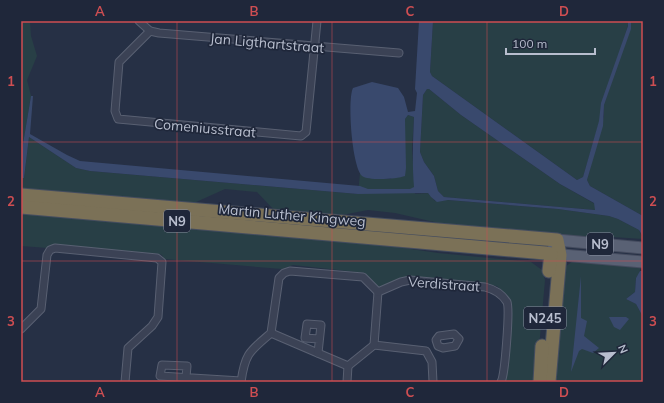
<svg xmlns="http://www.w3.org/2000/svg" width="664" height="403" font-family="Mulish,sans-serif">
  <style>
    .green { fill: #283f46 }
    .water { fill: #39496d; fill-rule: evenodd }
    .lines { fill: none; stroke-linecap: round; stroke-linejoin: round }
    .street-casing { stroke: #596072; stroke-width: 9 }
    .primary-casing { stroke: #444b5e; stroke-width: 13 }
    .highway-casing { stroke: #454d5f; stroke-width: 15 }
    .street { stroke: #3b4255; stroke-width: 7 }
    .primary { stroke: #596174; stroke-width: 11 }
    .highway { stroke: #7b7157; stroke-width: 13 }
    .grid { fill: none; stroke: #ce4e52; stroke-width: 1; stroke-opacity: 0.55 }
    .labels { text-anchor: middle; stroke-width: 3.5; stroke-linejoin: round; paint-order: stroke }
    .shield { fill: #1f273a; stroke: #8a91a2; stroke-width: 1 }
    .shield-label { font-size: 13px; font-weight: bold; fill: #b8bece }
    .street-label { font-size: 14px; fill: #b8bece; stroke: #1f273a }
    .neatline { fill: none; stroke: #ce4e52; stroke-width: 1.5 }
    .grid-label { font-size: 13px; text-anchor: middle; font-weight: bold; fill: #ce4e52 }
  </style>
  <rect width="100%" height="100%" fill="#263045"/>
  <g class="green">
    <path d="M 21,21 L 30,21 L 31,36 L 37,56 L 27,80 L 31,96 L 21,156 Z"/>
    <path d="M 433,21 L 628,21 L 628,25 L 583,177 L 577,180 L 432,76 L 430,72 Z"/>
    <path d="M 631,21 L 643,21 L 643,216 L 590,186 L 587,180 L 604,116 L 604,105 Z"/>
    <path d="M 427,89 L 429,89 L 461,115 L 560,184 L 595,204 L 595,210 L 444,197 L 438,191 L 434,176 L 424,162 L 420,152 L 423,95 Z"/>
    <path d="M 408,115 L 414,117 L 412,149 L 415,194 L 428,193 L 435,201 L 447,200 L 558,209 L 609,216 L 618,219 L 639,230 L 643,239 L 612,237 L 612,241 L 456,227 L 395,213 L 368,210 L 337,216 L 274,210 L 257,192 L 225,189 L 194,203 L 21,190 L 21,178 L 24,178 L 29,137 L 76,168 L 90,171 L 358,194 L 360,173 L 362,175 L 380,179 L 391,179 L 404,136 L 405,119 Z"/>
    <path d="M 21,211 L 370,243 L 438,253 L 531,262 L 542,270 L 545,280 L 536,382 L 503,382 L 512,309 L 507,296 L 497,286 L 410,276 L 379,287 L 365,273 L 293,265 L 282,269 L 164,259 L 162,255 L 159,254 L 56,245 L 48,248 L 21,246 Z"/>
    <path d="M 573,261 L 641,266 L 639,274 L 636,278 L 635,292 L 626,299 L 636,304 L 643,317 L 643,382 L 555,382 L 565,267 Z"/>
  </g>
  <g class="water">
    <path d="M 419,21 L 433,21 L 430,72 L 432,76 L 577,180 L 583,177 L 599,121 L 601,103 L 628,26 L 628,21 L 631,21 L 631,29 L 604,105 L 603,126 L 587,180 L 590,186 L 643,216 L 643,237 L 639,230 L 618,219 L 609,216 L 558,209 L 448,200 L 437,202 L 431,197 L 428,193 L 358,194 L 90,171 L 76,168 L 29,137 L 24,178 L 21,178 L 21,156 L 31,96 L 33,96 L 30,134 L 67,155 L 80,161 L 360,186 L 368,189 L 410,189 L 414,187 C 412,163 413,141 414,117 L 408,115 L 405,119 L 406,168 L 405,176 C 397,179 369,181 362,176 C 352,167 347,100 353,88 L 372,82 L 398,88 L 404,97 L 408,112 L 415,111 L 417,93 L 415,89 ZM 427,89 L 429,89 L 461,115 L 560,184 L 594,203 L 595,210 L 444,197 L 438,191 L 434,176 L 424,162 L 420,152 L 423,95 Z"/>
    <path d="M 640,271 L 643,271 L 643,317 L 636,304 L 626,299 L 635,292 L 636,278 Z"/>
    <path d="M 581,276 L 581,318 L 587,321 L 584,336 L 599,348 L 593,353 L 582,349 L 579,351 L 571,372 Z"/>
    <path d="M 609,317 L 626,317 L 629,319 L 620,330 L 614,327 Z"/>
  </g>
  <g class="lines">
    <defs>
      <g id="street">
        <path d="M 139,21 L 150,31 L 159,33 L 399,53"/>
        <path d="M 150,31 L 119,62 L 115,111 L 118,119 L 301,136 L 306,132 L 317,21"/>
        <path d="M 21,329 L 41,309 L 47,255 L 50,250 L 55,248 L 157,258 L 162,262 L 158,317 L 152,326 L 128,348 L 125,382"/>
        <path d="M 271,333 L 348,366 L 374,345 L 426,351 L 432,362 L 433,382"/>
        <path d="M 454,334 L 459,339 L 455,346 L 443,348 L 438,346 L 436,340 L 439,336 Z"/>
        <path d="M 374,345 L 378,292"/>
        <path d="M 318,353 L 321,325 L 307,324 L 305,338 L 319,339"/>
        <path d="M 186,377 L 187,366 L 162,365 L 160,376 L 241,381"/>
        <path d="M 241,382 C 245,353 250,351 271,333 L 279,278 L 284,273 L 290,271 L 363,277 L 378,292 L 401,282 L 410,280 L 485,287 C 493,289 502,294 507,302 C 510,309 505,375 501,382"/>
        <path d="M 347,382 L 348,366"/>
      </g>
      <path id="primary" d="M 643,248 L 557,240 L 551,254 L 643,262"/>
      <g id="highway">
        <path d="M 21,195 L 557,240 L 560,255 L 549,382"/>
        <path d="M 21,207 L 545,253 L 551,254 L 549,271"/>
        <path d="M 540,382 L 542,346"/>
      </g>
    </defs>
    <use href="#street" class="street-casing"/>
    <use href="#primary" class="primary-casing"/>
    <use href="#highway" class="highway-casing"/>
    <use href="#street" class="street"/>
    <use href="#primary" class="primary"/>
    <use href="#highway" class="highway"/>
  </g>
  <path class="grid" d="M 177,21 L 177,382M 332,21 L 332,382M 487,21 L 487,382M 21,142 L 643,142M 21,261 L 643,261"/>
  <g class="labels">
    <g class="shield">
      <rect x="164" y="210" width="26" height="22" rx="3"/>
      <rect x="587" y="233" width="26" height="22" rx="3"/>
      <rect x="524" y="307" width="42" height="22" rx="3"/>
    </g>
    <g class="shield-label">
      <text x="177" y="226">N9</text>
      <text x="600" y="249">N9</text>
      <text x="545" y="323">N245</text>
    </g>
    <g class="street-label">
      <text transform="translate(267 43) rotate(5)" y="5">Jan Ligthartstraat</text>
      <text transform="translate(205 128) rotate(5)" y="5">Comeniusstraat</text>
      <text transform="translate(292 215) rotate(5)" y="5">Martin Luther Kingweg</text>
      <text transform="translate(444 284) rotate(4)" y="5">Verdistraat</text>
    </g>
  </g>
  <rect width="664" height="403" fill="none" stroke="#1f273a" stroke-width="44"/>
  <g transform="translate(614 353) rotate(66)" stroke="#1f273a" stroke-width="3" paint-order="stroke">
  <path d="M0-3L7 15L0 10L-7 15Z" fill="#b8bece"/>
  <text y="-6" font-size="11" font-weight="bold" text-anchor="middle" fill="#b8bece">N</text>
  </g>
  <path d="M506 48v6h89v-6" fill="none" stroke="#b8bece" stroke-width="2"/>
  <text x="512" y="48" font-size="12" fill="#b8bece" stroke="#1f273a" stroke-width="3" paint-order="stroke">100 m</text>
  <rect x="22" y="22" width="620" height="359" class="neatline"/>
  <g class="grid-label">
    <text x="100" y="16">A</text>
    <text x="254" y="16">B</text>
    <text x="410" y="16">C</text>
    <text x="564" y="16">D</text>
    <text x="11" y="86">1</text>
    <text x="653" y="86">1</text>
    <text x="11" y="206">2</text>
    <text x="653" y="206">2</text>
    <text x="11" y="326">3</text>
    <text x="653" y="326">3</text>
    <text x="100" y="397">A</text>
    <text x="254" y="397">B</text>
    <text x="410" y="397">C</text>
    <text x="564" y="397">D</text>
  </g>
</svg>
